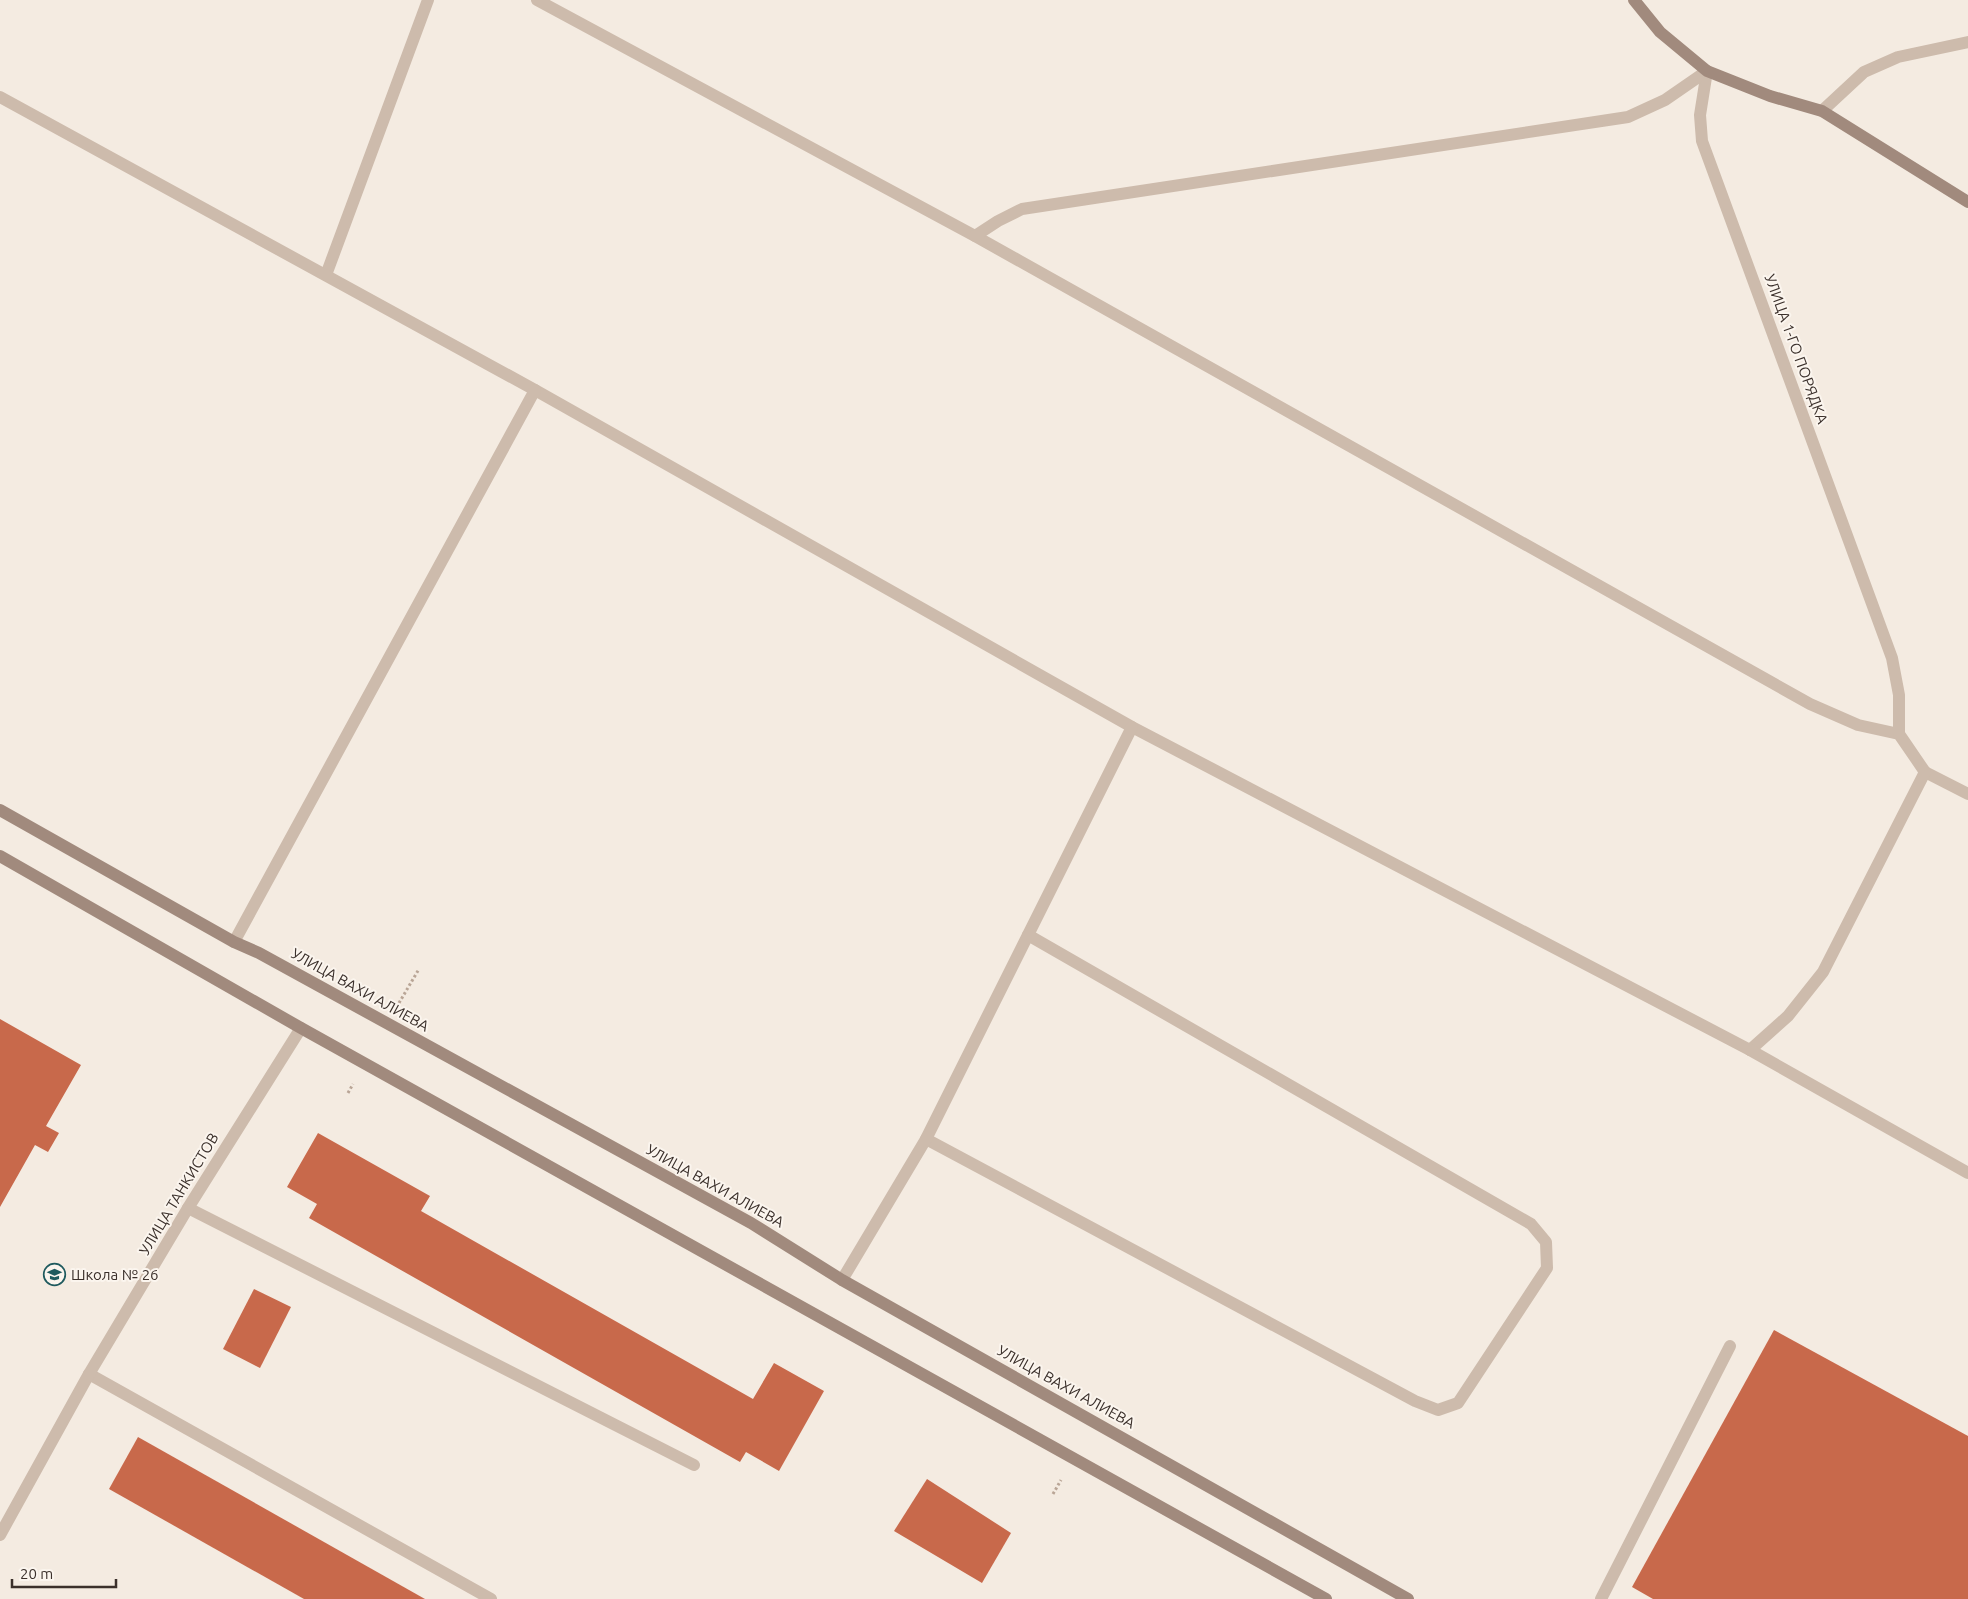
<svg xmlns="http://www.w3.org/2000/svg" width="1968" height="1599" font-family="Ubuntu,sans-serif">
  <style>
    .building { fill: #c8694b }
    .lines { fill: none; stroke-linecap: round; stroke-linejoin: round }
    .path { stroke: #b9a596; stroke-width: 3; stroke-dasharray: 2.5 2.5; stroke-linecap: butt }
    .lane { stroke: #cdbbac; stroke-width: 12 }
    .street { stroke: #cdbbac; stroke-width: 12 }
    .secondary { stroke: #a18a7d; stroke-width: 12 }
    .labels { text-anchor: middle; stroke-width: 4; stroke-linejoin: round; paint-order: stroke }
    .street-label { font-size: 15px; fill: #3b302b; stroke: #fbf5ee }
    .poi-label { font-size: 15px; fill: #3b302b; stroke: #fbf5ee; text-anchor: start }
  </style>
  <rect width="100%" height="100%" fill="#f4ebe1"/>
  <g class="building">
    <path d="M 0,1019 L 81,1065 L 46,1126 L 59,1133 L 48,1152 L 35,1145 L 0,1207 Z"/>
    <path d="M 318,1133 L 430,1196 L 421,1211 L 753,1399 L 774,1363 L 824,1391 L 779,1471 L 746,1452 L 740,1462 L 309,1218 L 317,1204 L 287,1187 Z"/>
    <path d="M 254,1289 L 291,1307 L 260,1368 L 223,1349 Z"/>
    <path d="M 1774,1330 L 1968,1436 L 1968,1599 L 1653,1599 L 1632,1587 Z"/>
    <path d="M 138,1437 L 425,1599 L 304,1599 L 109,1489 Z"/>
    <path d="M 927,1479 L 1011,1533 L 982,1583 L 894,1531 Z"/>
  </g>
  <g class="lines">
    <g class="path">
      <path d="M 399,1003 L 419,969"/>
      <path d="M 348,1093 L 353,1084"/>
      <path d="M 1053,1494 L 1061,1480"/>
    </g>
    <g class="lane">
      <path d="M 1822,111 L 1864,72 L 1898,57 L 1968,42"/>
      <path d="M 326,275 L 428,0"/>
      <path d="M 1925,772 L 1968,794"/>
      <path d="M 926,1139 L 1415,1401 L 1438,1410 L 1458,1403 L 1547,1268 L 1546,1242 L 1531,1224 L 1028,935"/>
      <path d="M 188,1208 L 694,1465"/>
      <path d="M 89,1374 L 491,1599"/>
      <path d="M 1601,1599 L 1730,1346"/>
    </g>
    <g class="street">
      <path d="M 537,0 L 975,236 L 1810,704 L 1858,725 L 1899,734 L 1925,772 L 1823,972 L 1788,1016 L 1750,1050"/>
      <path d="M 1707,71 L 1700,115 L 1702,141 L 1892,658 L 1899,695 L 1899,734"/>
      <path d="M 0,97 L 535,390 L 1132,727 L 1750,1050 L 1968,1173"/>
      <path d="M 975,236 L 998,221 L 1022,209 L 1628,117 L 1665,100 L 1707,71"/>
      <path d="M 234,942 L 535,390"/>
      <path d="M 842,1280 L 926,1139 L 1132,727"/>
      <path d="M 0,1535 L 89,1374 L 188,1208 L 301,1028"/>
    </g>
    <g class="secondary">
      <path d="M 1634,0 L 1660,32 L 1707,71 L 1770,96 L 1822,111 L 1968,202"/>
      <path d="M 0,810 L 234,942 L 259,953 L 751,1223 L 842,1280 L 1408,1599"/>
      <path d="M 0,856 L 301,1028 L 1326,1599"/>
    </g>
  </g>
  <defs>
    <symbol id="school-ring" viewBox="-11 -11 22 22"><circle r="9.5" fill="#fbf5ee" stroke="#1f5a5e" stroke-width="1.5"/><path d="M0-5L7-2L0 1L-7-2ZM-4 1L0 2.5L4 1V4Q0 6-4 4Z" fill="#1f5a5e"/></symbol>
  </defs>
  <g fill-rule="evenodd">
    <use href="#school-ring" x="42" y="1262" width="25" height="25"/>
  </g>
  <g class="labels">
    <g class="street-label">
      <text transform="translate(1796 349) rotate(70)" y="5">УЛИЦА 1-ГО ПОРЯДКА</text>
      <text transform="translate(360 990) rotate(29)" y="5">УЛИЦА ВАХИ АЛИЕВА</text>
      <text transform="translate(715 1186) rotate(29)" y="5">УЛИЦА ВАХИ АЛИЕВА</text>
      <text transform="translate(179 1194) rotate(-59)" y="5">УЛИЦА ТАНКИСТОВ</text>
      <text transform="translate(1066 1387) rotate(29)" y="5">УЛИЦА ВАХИ АЛИЕВА</text>
    </g>
    <g class="poi-label">
      <text x="71" y="1280">Школа № 26</text>
    </g>
  </g>
  <path d="M12 1579v8h104v-8" fill="none" stroke="#3b302b" stroke-width="2.5"/>
  <text x="20" y="1579" font-size="15" fill="#3b302b" stroke="#fbf5ee" stroke-width="4" paint-order="stroke">20 m</text>
</svg>
